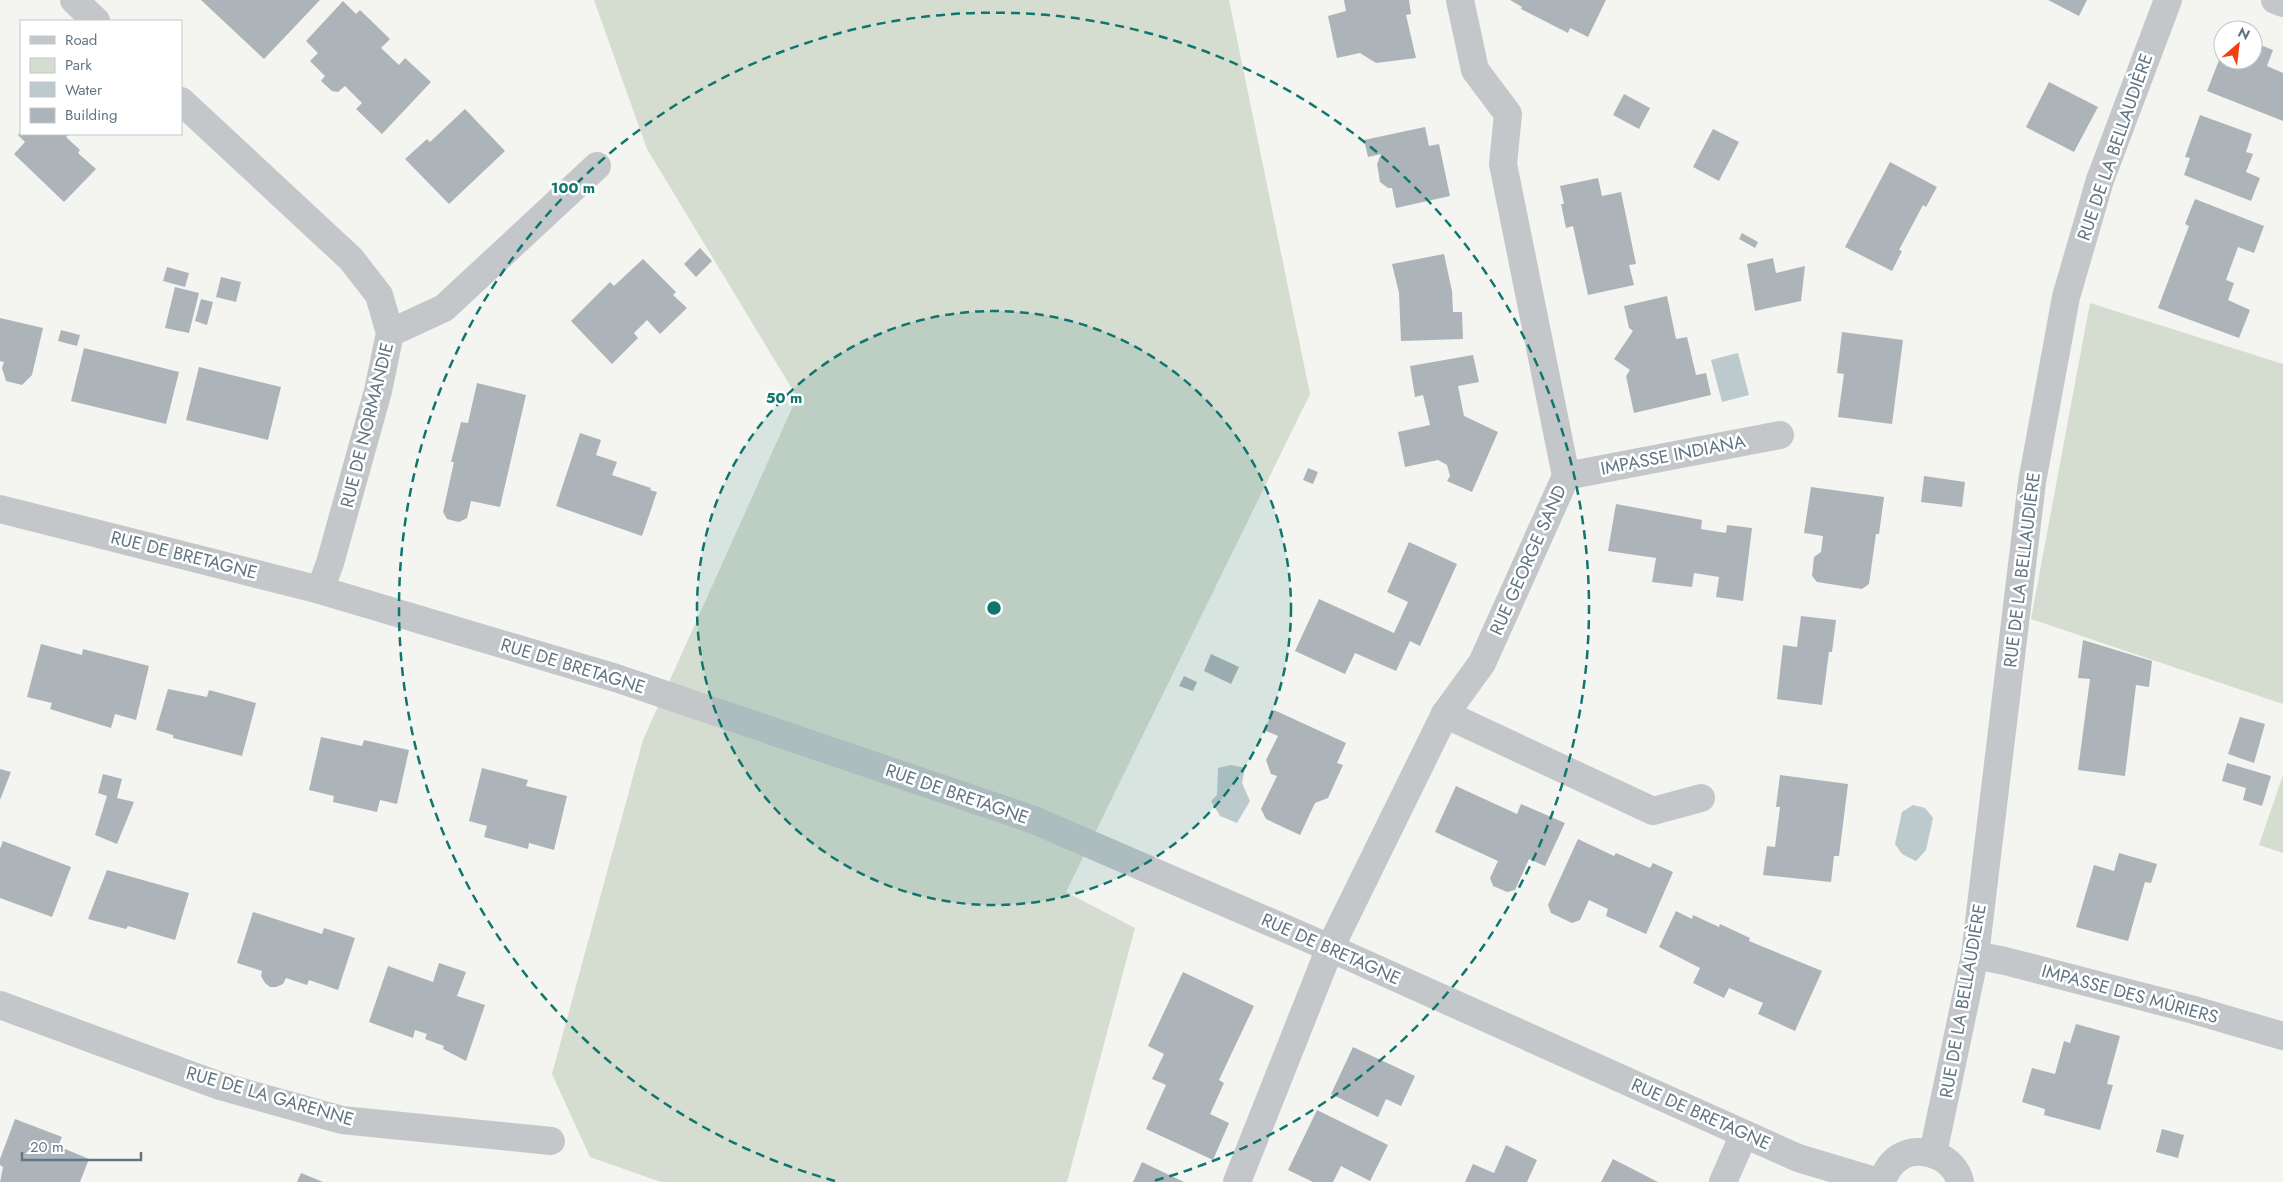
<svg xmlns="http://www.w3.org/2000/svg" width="2283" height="1182" font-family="Jost,sans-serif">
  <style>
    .green { fill: #d5dcd0 }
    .water { fill: #bcc9cd }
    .building { fill: #adb4b9 }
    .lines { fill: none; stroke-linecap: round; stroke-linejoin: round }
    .minor { stroke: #c3c7ca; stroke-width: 28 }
    .tertiary { stroke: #c3c7ca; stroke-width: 28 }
    .ring { fill: none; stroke: #0f766e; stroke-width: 2.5; stroke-dasharray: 9 6 }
    .labels { text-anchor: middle; stroke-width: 5; stroke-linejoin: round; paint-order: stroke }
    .street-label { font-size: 18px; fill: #617583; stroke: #fff }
    .centre { fill: #0f766e; stroke: #fff; stroke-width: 2.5 }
    .ring-label { font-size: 15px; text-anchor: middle; font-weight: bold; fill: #0f766e; stroke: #fff; stroke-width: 5; stroke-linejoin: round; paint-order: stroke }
  </style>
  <rect width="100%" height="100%" fill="#f4f4f0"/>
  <g class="green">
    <path d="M 594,0 L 1229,0 L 1310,394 L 1066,892 L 1135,928 L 1067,1182 L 661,1182 L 590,1157 L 552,1074 L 643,740 L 797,397 L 647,149 Z"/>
    <path d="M 2090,303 L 2283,364 L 2283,704 L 2031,619 Z"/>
    <path d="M 2283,775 L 2283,853 L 2259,845 Z"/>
  </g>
  <g class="water">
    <path d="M 1738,353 L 1749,395 L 1722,402 L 1711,360 Z"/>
    <path d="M 1231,765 L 1245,768 L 1242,783 L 1250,801 L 1237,823 L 1220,816 L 1211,801 L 1217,795 L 1218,768 Z"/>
    <path d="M 1913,805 L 1925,808 L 1933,818 L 1926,850 L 1916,861 L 1902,854 L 1895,844 L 1902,812 Z"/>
  </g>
  <g class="building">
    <path d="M 201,0 L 320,0 L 264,59 Z"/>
    <path d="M 1344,0 L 1409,0 L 1411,14 L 1406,15 L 1416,58 L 1376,63 L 1360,53 L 1337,58 L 1328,16 L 1346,11 Z"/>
    <path d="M 1510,0 L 1606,0 L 1588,37 L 1570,28 L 1568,33 L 1521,9 L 1522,7 Z"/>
    <path d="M 2048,0 L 2087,0 L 2079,16 Z"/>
    <path d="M 343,1 L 356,14 L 360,10 L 390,39 L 381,48 L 399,65 L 405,58 L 431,82 L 382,134 L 356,109 L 362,103 L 345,86 L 338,92 L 332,91 L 321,81 L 325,76 L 310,61 L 318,53 L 306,41 Z"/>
    <path d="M 2253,42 L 2273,50 L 2267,66 L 2283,73 L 2283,121 L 2207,91 L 2223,50 L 2223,60 L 2253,60 Z"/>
    <path d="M 2049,82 L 2098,107 L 2074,152 L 2026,127 Z"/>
    <path d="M 1624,94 L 1650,108 L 1639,129 L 1613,115 Z"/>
    <path d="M 465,109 L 505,151 L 449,204 L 405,159 L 427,139 L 430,142 Z"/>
    <path d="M 2200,115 L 2252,134 L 2246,152 L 2253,154 L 2246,172 L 2260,178 L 2251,201 L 2184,175 L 2190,158 L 2185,157 Z"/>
    <path d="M 1425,127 L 1429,146 L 1439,144 L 1450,196 L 1396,208 L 1392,188 L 1388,188 L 1380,182 L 1377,164 L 1381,154 L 1368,157 L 1364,140 Z"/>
    <path d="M 1713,129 L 1739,142 L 1719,181 L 1693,167 Z"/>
    <path d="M 21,131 L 21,134 L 69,134 L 66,137 L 80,150 L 78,153 L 96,169 L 64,202 L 14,154 L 25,142 L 18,135 Z"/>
    <path d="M 1890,162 L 1937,187 L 1926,207 L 1923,205 L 1899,250 L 1902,251 L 1892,271 L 1845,247 Z"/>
    <path d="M 1598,178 L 1602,196 L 1621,192 L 1636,264 L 1629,265 L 1634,285 L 1588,295 L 1573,226 L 1566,228 L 1561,204 L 1564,204 L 1560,186 Z"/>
    <path d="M 2195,199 L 2264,226 L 2254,253 L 2238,247 L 2226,280 L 2234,283 L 2228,300 L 2250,310 L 2239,338 L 2158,308 L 2189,226 L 2185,224 Z"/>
    <path d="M 1742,233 L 1758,242 L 1755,248 L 1739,239 Z"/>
    <path d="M 700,248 L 712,261 L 696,277 L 684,264 Z"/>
    <path d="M 1444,254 L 1452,291 L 1453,312 L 1462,312 L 1463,339 L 1401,341 L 1399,293 L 1392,264 Z"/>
    <path d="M 1773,258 L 1776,273 L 1805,266 L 1801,301 L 1755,311 L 1747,264 Z"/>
    <path d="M 643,259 L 676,292 L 673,295 L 687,308 L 660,334 L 647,320 L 634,333 L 638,338 L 612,364 L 571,321 L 610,282 L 614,286 Z"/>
    <path d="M 167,267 L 189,273 L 185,287 L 163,281 Z"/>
    <path d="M 221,277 L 241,282 L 236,302 L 216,297 Z"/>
    <path d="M 175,287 L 199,293 L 189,333 L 165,328 Z"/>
    <path d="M 1667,296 L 1676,339 L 1687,337 L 1696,375 L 1706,373 L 1711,395 L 1634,413 L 1626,376 L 1630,370 L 1614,359 L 1633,331 L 1629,328 L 1624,306 Z"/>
    <path d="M 201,299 L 213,302 L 207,325 L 195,321 Z"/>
    <path d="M 0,318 L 43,328 L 32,375 L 22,385 L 6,381 L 2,368 L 4,362 L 0,361 Z"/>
    <path d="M 61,330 L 80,335 L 77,346 L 58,341 Z"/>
    <path d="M 1842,332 L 1903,340 L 1892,424 L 1838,417 L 1844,374 L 1837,373 Z"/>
    <path d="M 84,348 L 179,372 L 166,424 L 71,401 Z"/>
    <path d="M 1473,355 L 1479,382 L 1458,386 L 1464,416 L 1498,432 L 1472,492 L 1447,481 L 1450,476 L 1447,465 L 1438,460 L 1405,467 L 1398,432 L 1430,425 L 1423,395 L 1415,397 L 1410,366 Z"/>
    <path d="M 199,367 L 281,387 L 268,440 L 186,420 Z"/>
    <path d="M 477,383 L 526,395 L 500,507 L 471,501 L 467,518 L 459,522 L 447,519 L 443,512 L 454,462 L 451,462 L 461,422 L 468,423 Z"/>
    <path d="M 580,433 L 601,440 L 596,455 L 617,462 L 612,475 L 651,488 L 650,490 L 657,492 L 642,536 L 556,506 Z"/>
    <path d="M 1308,468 L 1318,472 L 1313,484 L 1303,480 Z"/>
    <path d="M 1924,476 L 1965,482 L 1962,507 L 1921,502 Z"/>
    <path d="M 1811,487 L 1884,497 L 1879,534 L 1876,534 L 1869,584 L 1862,589 L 1817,582 L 1812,576 L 1814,557 L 1821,552 L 1823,536 L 1804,533 Z"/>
    <path d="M 1616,504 L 1702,520 L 1701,529 L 1726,533 L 1727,525 L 1752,528 L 1743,601 L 1716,597 L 1719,577 L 1694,573 L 1692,587 L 1652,582 L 1656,558 L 1608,551 Z"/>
    <path d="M 1409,542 L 1457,564 L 1420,646 L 1410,641 L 1396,671 L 1355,653 L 1345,674 L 1295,651 L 1319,599 L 1394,633 L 1408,602 L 1387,592 Z"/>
    <path d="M 1801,616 L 1836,620 L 1832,652 L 1829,652 L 1822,705 L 1777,699 L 1783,645 L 1797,647 Z"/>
    <path d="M 2083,640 L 2152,661 L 2149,687 L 2136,685 L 2125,776 L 2078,770 L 2090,679 L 2078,678 Z"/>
    <path d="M 41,644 L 82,655 L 83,649 L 149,666 L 136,720 L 115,714 L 111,728 L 50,709 L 52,703 L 27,697 Z"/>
    <path d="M 1211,654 L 1239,667 L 1231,684 L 1204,671 Z"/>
    <path d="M 1184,676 L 1197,682 L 1193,691 L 1179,686 Z"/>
    <path d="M 168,689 L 207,697 L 209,690 L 256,703 L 242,756 L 173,738 L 173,735 L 156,730 Z"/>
    <path d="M 1274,710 L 1346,743 L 1337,763 L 1343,765 L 1328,798 L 1315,803 L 1300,835 L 1266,819 L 1261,809 L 1277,776 L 1271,774 L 1266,760 L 1278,736 L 1264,730 Z"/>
    <path d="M 2240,717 L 2265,724 L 2254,763 L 2228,754 Z"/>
    <path d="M 321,737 L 362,746 L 364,740 L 409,750 L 397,804 L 380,800 L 377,812 L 333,802 L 334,796 L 309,790 Z"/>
    <path d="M 2227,763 L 2271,776 L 2262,806 L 2243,800 L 2246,788 L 2222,781 Z"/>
    <path d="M 482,768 L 528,780 L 526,786 L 567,796 L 554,850 L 529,843 L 528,849 L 484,837 L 487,826 L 469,821 Z"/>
    <path d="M 0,769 L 11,772 L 0,800 Z"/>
    <path d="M 103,774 L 122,779 L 117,798 L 134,802 L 117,844 L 95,835 L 107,796 L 98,793 Z"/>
    <path d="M 1780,775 L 1848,784 L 1839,856 L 1834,856 L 1831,882 L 1763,875 L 1767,846 L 1775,847 L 1780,807 L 1776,807 Z"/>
    <path d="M 1456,786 L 1517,814 L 1521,804 L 1565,823 L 1545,866 L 1529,859 L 1515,890 L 1507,892 L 1493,886 L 1490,878 L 1498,861 L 1435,832 Z"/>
    <path d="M 1578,839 L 1614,856 L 1616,853 L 1650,868 L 1653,863 L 1673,872 L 1646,934 L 1606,916 L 1608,909 L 1589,900 L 1580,920 L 1572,923 L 1551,913 L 1548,905 Z"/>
    <path d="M 3,841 L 71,867 L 52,917 L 0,898 L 0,849 Z"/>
    <path d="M 2119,853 L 2157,864 L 2151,883 L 2145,882 L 2128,941 L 2076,927 L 2094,865 L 2114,871 Z"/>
    <path d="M 107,870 L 189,893 L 175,940 L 128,926 L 126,929 L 88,919 Z"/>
    <path d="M 1676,911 L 1692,919 L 1693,915 L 1719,927 L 1720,924 L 1750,938 L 1749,941 L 1822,971 L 1795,1031 L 1758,1014 L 1763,1003 L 1729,988 L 1724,998 L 1693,983 L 1700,968 L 1659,947 Z"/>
    <path d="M 253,912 L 322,934 L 324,928 L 355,938 L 338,990 L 309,980 L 307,985 L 286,978 L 283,984 L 276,987 L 270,987 L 265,983 L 261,976 L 262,971 L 237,963 Z"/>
    <path d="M 439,963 L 466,972 L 457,996 L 485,1005 L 466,1061 L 443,1049 L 444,1046 L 425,1039 L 427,1034 L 415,1030 L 413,1038 L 369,1022 L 388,966 L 433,982 Z"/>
    <path d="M 1183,972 L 1254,1006 L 1219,1080 L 1224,1083 L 1210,1114 L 1229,1123 L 1213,1160 L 1146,1129 L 1166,1085 L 1152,1079 L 1164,1054 L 1148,1046 Z"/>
    <path d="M 2076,1024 L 2120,1036 L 2107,1084 L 2113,1085 L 2100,1130 L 2044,1115 L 2045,1109 L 2022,1102 L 2032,1068 L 2055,1074 L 2064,1041 L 2070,1043 Z"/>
    <path d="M 1353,1047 L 1415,1076 L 1401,1106 L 1386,1099 L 1378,1117 L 1331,1094 Z"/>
    <path d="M 1317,1110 L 1388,1145 L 1370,1181 L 1341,1166 L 1333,1182 L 1313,1182 L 1288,1170 Z"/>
    <path d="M 15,1119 L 62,1137 L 58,1146 L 89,1159 L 80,1182 L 0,1182 L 3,1167 L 0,1165 L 0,1159 Z"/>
    <path d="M 2162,1129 L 2184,1135 L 2178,1158 L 2156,1152 Z"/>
    <path d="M 1506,1145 L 1537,1160 L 1527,1182 L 1465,1182 L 1473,1164 L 1494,1173 Z"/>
    <path d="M 1613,1159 L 1658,1182 L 1601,1182 Z"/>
    <path d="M 1142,1162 L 1184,1182 L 1133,1182 Z"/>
    <path d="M 301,1173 L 323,1182 L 297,1182 Z"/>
  </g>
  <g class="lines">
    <g class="minor">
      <path d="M 74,0 L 96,21"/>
      <path d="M 2275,0 L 2283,3"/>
      <path d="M 181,101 L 351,259 L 379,295 L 390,333 L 378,391 L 330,563 L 320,590"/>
      <path d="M 390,333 L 444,308 L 597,166"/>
      <path d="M 1566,476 L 1780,435"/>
      <path d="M 0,509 L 320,590 L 616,678 L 1034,820 L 1330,948 L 1798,1158 L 1878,1182"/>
      <path d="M 1445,714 L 1653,811 L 1701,798"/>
      <path d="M 1975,955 L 2005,961 L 2194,1010 L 2283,1036"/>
      <path d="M 0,1005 L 220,1086 L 342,1120 L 551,1141"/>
      <path d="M 1237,1182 L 1330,948 L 1445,714 L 1482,663 L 1566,476 L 1503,164 L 1508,114 L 1475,70 L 1460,0"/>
      <path d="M 1723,1182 L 1744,1134"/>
    </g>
    <g class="tertiary">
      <path d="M 1933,1153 L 1975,955 L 2032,482 L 2066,297 L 2100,180 L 2168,0"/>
      <path d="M 1881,1182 C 1886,1172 1890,1163 1900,1157 C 1921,1144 1955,1157 1960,1182"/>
    </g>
  </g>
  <circle cx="994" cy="608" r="297" fill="#0f766e" fill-opacity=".12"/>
  <g class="ring">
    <circle cx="994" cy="608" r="297"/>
    <path d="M835 1181A595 595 0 1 1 1153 1181"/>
  </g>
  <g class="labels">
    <g class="street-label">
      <text transform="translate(2115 147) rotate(-71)" y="6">RUE DE LA BELLAUDIÈRE</text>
      <text transform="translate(367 425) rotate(-76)" y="6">RUE DE NORMANDIE</text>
      <text transform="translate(1673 455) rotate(-11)" y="6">IMPASSE INDIANA</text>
      <text transform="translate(184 555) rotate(14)" y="6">RUE DE BRETAGNE</text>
      <text transform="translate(1528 560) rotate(-66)" y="6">RUE GEORGE SAND</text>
      <text transform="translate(2022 570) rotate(-83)" y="6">RUE DE LA BELLAUDIÈRE</text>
      <text transform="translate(573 666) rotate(17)" y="6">RUE DE BRETAGNE</text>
      <text transform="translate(957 794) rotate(19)" y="6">RUE DE BRETAGNE</text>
      <text transform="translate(1331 949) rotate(24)" y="6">RUE DE BRETAGNE</text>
      <text transform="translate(2130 994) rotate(15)" y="6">IMPASSE DES MÛRIERS</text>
      <text transform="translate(1963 1001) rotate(-80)" y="6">RUE DE LA BELLAUDIÈRE</text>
      <text transform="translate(270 1096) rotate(16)" y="6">RUE DE LA GARENNE</text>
      <text transform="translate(1701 1114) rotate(24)" y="6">RUE DE BRETAGNE</text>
    </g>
  </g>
  <circle cx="994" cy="608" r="8" class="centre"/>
  <g class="ring-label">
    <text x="573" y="193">100 m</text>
    <text x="784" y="403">50 m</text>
  </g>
  <rect x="20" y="20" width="162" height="115" fill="#ffffff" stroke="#c0c8cd"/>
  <rect x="30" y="36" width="25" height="8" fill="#c3c7ca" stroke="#c0c8cd"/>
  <text x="65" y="45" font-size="15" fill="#617583">Road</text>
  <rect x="30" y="58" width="25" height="15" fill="#d5dcd0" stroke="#c0c8cd"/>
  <text x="65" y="70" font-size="15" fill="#617583">Park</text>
  <rect x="30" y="82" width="25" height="15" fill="#bcc9cd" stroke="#c0c8cd"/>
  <text x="65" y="95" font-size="15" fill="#617583">Water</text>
  <rect x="30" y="108" width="25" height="15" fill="#adb4b9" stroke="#c0c8cd"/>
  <text x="65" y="120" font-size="15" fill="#617583">Building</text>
  <g transform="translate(2238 45) rotate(28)"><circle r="24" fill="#ffffff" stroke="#c0c8cd"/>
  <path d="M0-4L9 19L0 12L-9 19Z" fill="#f14113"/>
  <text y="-8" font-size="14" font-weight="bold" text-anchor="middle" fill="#617583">N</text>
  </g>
  <path d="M22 1152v8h119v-8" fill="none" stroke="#617583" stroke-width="2.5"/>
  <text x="30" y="1152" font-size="15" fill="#617583" stroke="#ffffff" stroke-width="4" paint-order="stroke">20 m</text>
</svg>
